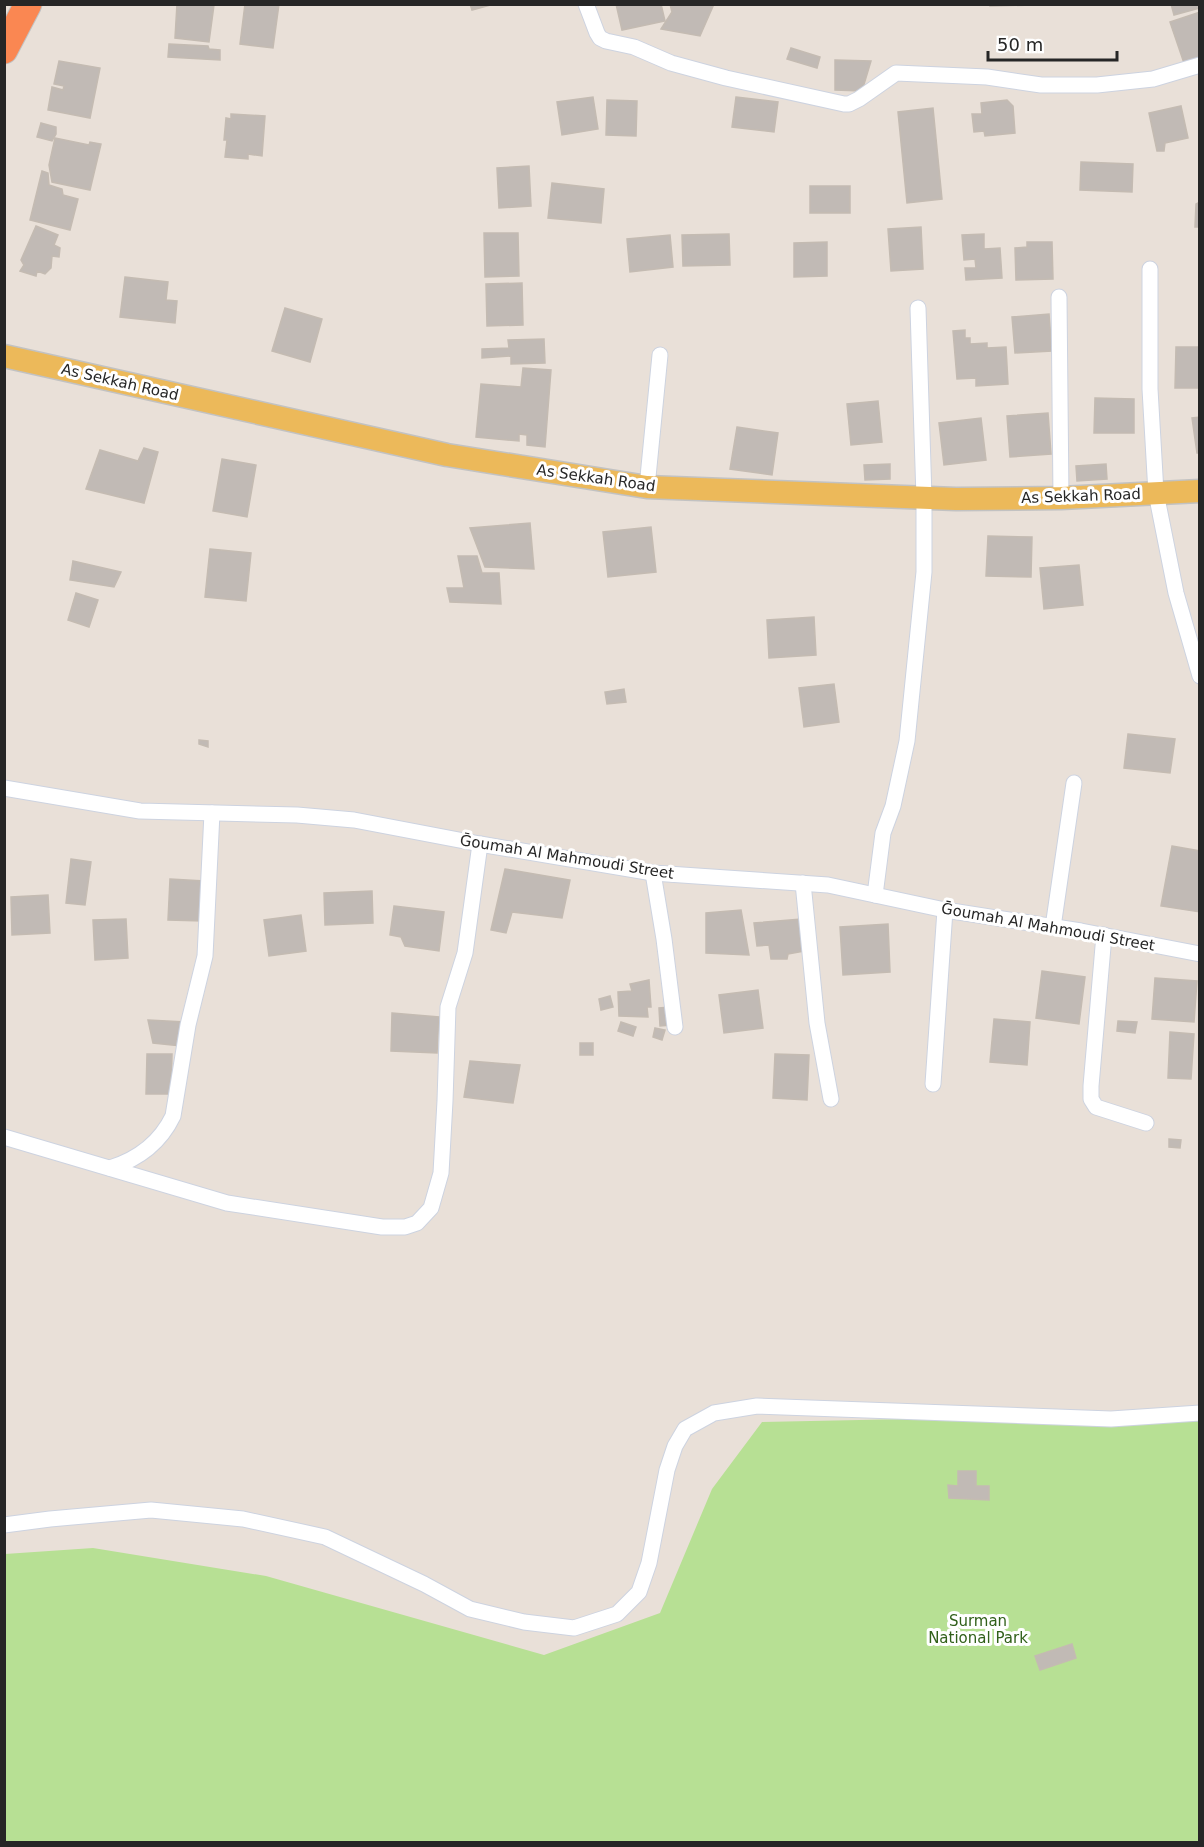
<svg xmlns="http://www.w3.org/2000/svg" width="1204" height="1847" font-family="'DejaVu Sans',sans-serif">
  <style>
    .green { fill: #b7e094 }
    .building { fill: #c1bab5; stroke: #c4bbb2; stroke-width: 1.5 }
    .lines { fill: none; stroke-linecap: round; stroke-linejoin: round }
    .street-casing { stroke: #cdd3e0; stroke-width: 17 }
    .primary-casing { stroke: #c2c2c2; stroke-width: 25 }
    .highway-casing { stroke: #c2c2c2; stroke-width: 29 }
    .street { stroke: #fff; stroke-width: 15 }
    .primary { stroke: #ecb95a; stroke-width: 22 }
    .highway { stroke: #fa8752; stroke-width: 27 }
    .labels { text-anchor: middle; stroke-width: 6; stroke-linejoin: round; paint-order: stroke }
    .street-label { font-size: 15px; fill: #262626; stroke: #fff }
    .park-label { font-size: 15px; fill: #31601a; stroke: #fff }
  </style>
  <rect width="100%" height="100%" fill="#e9e0d8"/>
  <path class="green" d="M 1199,1413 L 1199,1842 L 5,1842 L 5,1554 L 93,1548 L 266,1576 L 544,1655 L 660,1613 L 712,1489 L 762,1422 Z"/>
  <g class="building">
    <path d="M 177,4 L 214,5 L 209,42 L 175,38 Z"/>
    <path d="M 245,4 L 279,4 L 273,48 L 240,44 Z"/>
    <path d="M 470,4 L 494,4 L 472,10 Z"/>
    <path d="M 616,4 L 661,4 L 665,21 L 622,30 Z"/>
    <path d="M 670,4 L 714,4 L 700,36 L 661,29 L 672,12 Z"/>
    <path d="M 990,4 L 1033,4 L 1033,5 L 990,6 Z"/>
    <path d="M 1171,4 L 1200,4 L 1200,8 L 1174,15 Z"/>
    <path d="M 1200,12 L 1200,58 L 1184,63 L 1170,22 Z"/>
    <path d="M 169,44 L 208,46 L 209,49 L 220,50 L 220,60 L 168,57 Z"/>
    <path d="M 791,48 L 820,57 L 817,68 L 787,59 Z"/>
    <path d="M 835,60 L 871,61 L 862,91 L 835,90 Z"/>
    <path d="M 59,61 L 100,68 L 90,118 L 48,110 L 52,87 L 63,90 L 64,86 L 54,84 Z"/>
    <path d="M 593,97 L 598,129 L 562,135 L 557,102 Z"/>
    <path d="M 736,97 L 778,102 L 774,132 L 732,127 Z"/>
    <path d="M 607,100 L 637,101 L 636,136 L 606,135 Z"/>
    <path d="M 1007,100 L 1013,106 L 1015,133 L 985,136 L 984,131 L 974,132 L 972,114 L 982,114 L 981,103 Z"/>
    <path d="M 1181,106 L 1188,138 L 1165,143 L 1164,151 L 1157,151 L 1149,113 Z"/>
    <path d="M 933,108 L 942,199 L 907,203 L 898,112 Z"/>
    <path d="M 231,114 L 265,116 L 262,156 L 248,154 L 248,159 L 225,157 L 227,140 L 224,140 L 226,118 L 231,119 Z"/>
    <path d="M 41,123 L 56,127 L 56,134 L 52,141 L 37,137 Z"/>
    <path d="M 55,138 L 89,145 L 90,142 L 101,144 L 90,190 L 52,182 L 49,165 Z"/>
    <path d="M 1081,162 L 1133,164 L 1132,192 L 1080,190 Z"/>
    <path d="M 529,166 L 531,206 L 499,208 L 497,168 Z"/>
    <path d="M 42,171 L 48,173 L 49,185 L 62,189 L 63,195 L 78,199 L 70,230 L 30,220 Z"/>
    <path d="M 552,183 L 604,189 L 601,223 L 548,218 Z"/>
    <rect x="810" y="186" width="40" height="27"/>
    <path d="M 1200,202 L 1200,227 L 1195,227 L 1196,204 Z"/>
    <path d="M 36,226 L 58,235 L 54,245 L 60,248 L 59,257 L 52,256 L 51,268 L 45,274 L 37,271 L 36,276 L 20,271 L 24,265 L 21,260 Z"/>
    <path d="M 921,227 L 923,269 L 891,271 L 888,229 Z"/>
    <path d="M 484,233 L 518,233 L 519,276 L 485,277 Z"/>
    <path d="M 729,234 L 730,265 L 683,266 L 682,235 Z"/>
    <path d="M 984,234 L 984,249 L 1000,248 L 1002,278 L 966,280 L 965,268 L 976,268 L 975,259 L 964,260 L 962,235 Z"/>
    <path d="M 670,235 L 673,267 L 630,272 L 627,239 Z"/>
    <path d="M 827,242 L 827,276 L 794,277 L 794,243 Z"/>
    <path d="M 1027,242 L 1052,242 L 1053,279 L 1016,280 L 1015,248 L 1027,247 Z"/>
    <path d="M 125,277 L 168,282 L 166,300 L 177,301 L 175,323 L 120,317 Z"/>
    <path d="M 522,283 L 523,325 L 487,326 L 486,284 Z"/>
    <path d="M 285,308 L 322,319 L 310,362 L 272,351 Z"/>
    <path d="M 1049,314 L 1052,351 L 1015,353 L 1012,317 Z"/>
    <path d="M 965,330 L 965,338 L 970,338 L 970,344 L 987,343 L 987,348 L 1006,347 L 1008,384 L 976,386 L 976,378 L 957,379 L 953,331 Z"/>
    <path d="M 544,339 L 545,363 L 511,364 L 511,356 L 482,358 L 482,349 L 509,348 L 508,340 Z"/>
    <path d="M 1176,347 L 1200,347 L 1200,388 L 1175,388 Z"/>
    <path d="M 523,368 L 551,370 L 545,447 L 527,445 L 527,435 L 519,434 L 519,441 L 476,437 L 481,384 L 521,387 Z"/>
    <path d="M 1095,398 L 1134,399 L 1134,433 L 1094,433 Z"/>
    <path d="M 878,401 L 882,442 L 851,445 L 847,404 Z"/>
    <path d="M 1048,413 L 1051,454 L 1010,457 L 1007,416 Z"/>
    <path d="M 1200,417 L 1200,453 L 1197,453 L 1192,418 Z"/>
    <path d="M 981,418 L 986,460 L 944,465 L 939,423 Z"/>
    <path d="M 737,427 L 778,433 L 772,475 L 730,469 Z"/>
    <path d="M 144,448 L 158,452 L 144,503 L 86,489 L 100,450 L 138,461 Z"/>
    <path d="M 222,459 L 256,465 L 247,517 L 213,511 Z"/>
    <path d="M 890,464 L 890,479 L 865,480 L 864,465 Z"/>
    <path d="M 1106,464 L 1107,479 L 1077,481 L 1076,466 Z"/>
    <path d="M 530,523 L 534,569 L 485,567 L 470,528 Z"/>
    <path d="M 651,527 L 656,572 L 608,577 L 603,532 Z"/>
    <path d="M 988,536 L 1032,537 L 1031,577 L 986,576 Z"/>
    <path d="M 210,549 L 251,553 L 246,601 L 205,597 Z"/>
    <path d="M 458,556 L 477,556 L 482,573 L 499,573 L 501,604 L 450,602 L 447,588 L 464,588 Z"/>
    <path d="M 73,561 L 121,572 L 114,587 L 70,580 Z"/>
    <path d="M 1079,565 L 1083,605 L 1044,609 L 1040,568 Z"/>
    <path d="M 76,593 L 98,600 L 89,627 L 68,620 Z"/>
    <path d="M 814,617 L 816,655 L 769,658 L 767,620 Z"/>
    <path d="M 834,684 L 839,722 L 804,727 L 799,688 Z"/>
    <path d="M 624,689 L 626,702 L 607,704 L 605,692 Z"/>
    <path d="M 1128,734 L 1175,739 L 1170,773 L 1124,768 Z"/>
    <path d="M 199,740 L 208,741 L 208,747 L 199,744 Z"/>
    <path d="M 1172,846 L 1200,851 L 1200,912 L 1161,906 Z"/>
    <path d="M 71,859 L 91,862 L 85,905 L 66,903 Z"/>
    <path d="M 505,869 L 570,880 L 562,918 L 512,912 L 506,933 L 491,930 Z"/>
    <path d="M 170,879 L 204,881 L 203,921 L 168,920 Z"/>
    <path d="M 372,891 L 373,923 L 325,925 L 324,893 Z"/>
    <path d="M 48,895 L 50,933 L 12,935 L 11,897 Z"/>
    <path d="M 394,906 L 444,912 L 439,951 L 405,946 L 401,937 L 390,935 Z"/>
    <path d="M 741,910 L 749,955 L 706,953 L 706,913 Z"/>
    <path d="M 301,915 L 306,951 L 269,956 L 264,920 Z"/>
    <path d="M 126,919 L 128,958 L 95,960 L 93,920 Z"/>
    <path d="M 801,919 L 805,951 L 788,954 L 787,959 L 771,959 L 769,945 L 757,946 L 754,923 Z"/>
    <path d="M 888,924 L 890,972 L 843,975 L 840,927 Z"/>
    <path d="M 1042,971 L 1085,977 L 1079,1024 L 1036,1018 Z"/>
    <path d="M 1155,978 L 1197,981 L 1194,1022 L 1152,1019 Z"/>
    <path d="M 649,980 L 651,1007 L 647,1007 L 648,1017 L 619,1016 L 618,992 L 632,991 L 630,984 Z"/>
    <path d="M 758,990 L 763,1028 L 724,1033 L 719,995 Z"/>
    <path d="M 610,996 L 613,1007 L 601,1010 L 599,999 Z"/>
    <path d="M 670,1007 L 672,1025 L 660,1026 L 659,1008 Z"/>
    <path d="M 392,1013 L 439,1017 L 437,1053 L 391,1051 Z"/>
    <path d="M 994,1019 L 1030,1022 L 1027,1065 L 990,1062 Z"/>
    <path d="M 148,1020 L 185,1022 L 181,1046 L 153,1043 Z"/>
    <path d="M 1118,1021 L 1137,1022 L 1135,1033 L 1117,1031 Z"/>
    <path d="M 621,1022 L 636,1027 L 633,1036 L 618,1031 Z"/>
    <path d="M 655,1028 L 665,1030 L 662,1040 L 653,1037 Z"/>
    <path d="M 1170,1032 L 1194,1034 L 1191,1079 L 1168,1078 Z"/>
    <rect x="580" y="1043" width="13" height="12"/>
    <path d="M 147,1054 L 172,1054 L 171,1094 L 146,1094 Z"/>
    <path d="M 775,1054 L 809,1055 L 807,1100 L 773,1098 Z"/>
    <path d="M 470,1061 L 520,1065 L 513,1103 L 464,1097 Z"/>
    <path d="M 1169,1139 L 1181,1140 L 1180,1148 L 1169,1147 Z"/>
    <path d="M 958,1471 L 976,1471 L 976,1486 L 989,1486 L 989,1500 L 949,1498 L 948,1485 L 958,1486 Z"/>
    <path d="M 1072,1644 L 1076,1658 L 1040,1670 L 1035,1656 Z"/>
  </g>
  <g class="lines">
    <defs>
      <g id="street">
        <path d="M 586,4 L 597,33 L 600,38 L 606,41 L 634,47 L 671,63 L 726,78 L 844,104 L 849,104 L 859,99 L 896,73 L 987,77 L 1041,85 L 1097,85 L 1153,79 L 1200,65"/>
        <path d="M 1150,269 L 1150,389 L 1156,493 L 1176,593 L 1200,676"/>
        <path d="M 1059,297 L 1061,498"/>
        <path d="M 647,487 L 660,355"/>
        <path d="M 4,788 L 140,811 L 297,815 L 354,820 L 480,844 L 653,873 L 828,885 L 945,910 L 1081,931 L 1200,954"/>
        <path d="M 653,873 L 664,939 L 675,1027"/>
        <path d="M 803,883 L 817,1023 L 831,1099"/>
        <path d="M 875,895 L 883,833 L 893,806 L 907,741 L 924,572 L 924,498 L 918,308"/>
        <path d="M 1053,927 L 1074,783"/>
        <path d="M 1104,935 L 1091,1086 L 1091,1099 L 1096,1107 L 1146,1123"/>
        <path d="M 933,1084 L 945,910"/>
        <path d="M 4,1137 L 227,1203 L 382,1227 L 405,1227 L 417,1223 L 431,1208 L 441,1173 L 445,1101 L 448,1007 L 465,953 L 480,844"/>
        <path d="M 110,1168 C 139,1159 160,1143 173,1116 L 188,1025 L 205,956 L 212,813"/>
        <path d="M 4,1525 L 50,1519 L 151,1510 L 243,1519 L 325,1537 L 424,1584 L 470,1609 L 524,1622 L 574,1628 L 617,1614 L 639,1592 L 649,1563 L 667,1470 L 675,1446 L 685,1429 L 714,1413 L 757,1406 L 1111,1419 L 1200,1413"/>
      </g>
      <path id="primary" d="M 4,356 L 447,455 L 647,487 L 956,499 L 1061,498 L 1200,491"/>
      <path id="highway" d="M 4,50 L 28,4"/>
    </defs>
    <use href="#street" class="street-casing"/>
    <use href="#primary" class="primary-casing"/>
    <use href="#highway" class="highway-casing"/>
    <use href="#street" class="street"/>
    <use href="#primary" class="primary"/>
    <use href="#highway" class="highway"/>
  </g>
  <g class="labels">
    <g class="street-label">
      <text transform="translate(120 382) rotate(13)" y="5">As Sekkah Road</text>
      <text transform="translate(596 478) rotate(8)" y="5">As Sekkah Road</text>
      <text transform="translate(1081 496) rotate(-2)" y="5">As Sekkah Road</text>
      <text transform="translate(567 857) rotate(9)" y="5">Ḡoumah Al Mahmoudi Street</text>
      <text transform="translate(1048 927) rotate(10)" y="5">Ḡoumah Al Mahmoudi Street</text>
    </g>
    <g class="park-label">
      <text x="978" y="1626">Surman<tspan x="978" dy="17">National Park</tspan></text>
    </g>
  </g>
  <rect width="1204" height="1847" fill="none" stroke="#262626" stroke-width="12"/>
  <path d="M988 51v9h129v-9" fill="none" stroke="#262626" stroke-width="3"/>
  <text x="997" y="51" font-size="18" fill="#262626" stroke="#ffffff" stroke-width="4.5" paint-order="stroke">50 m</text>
</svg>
